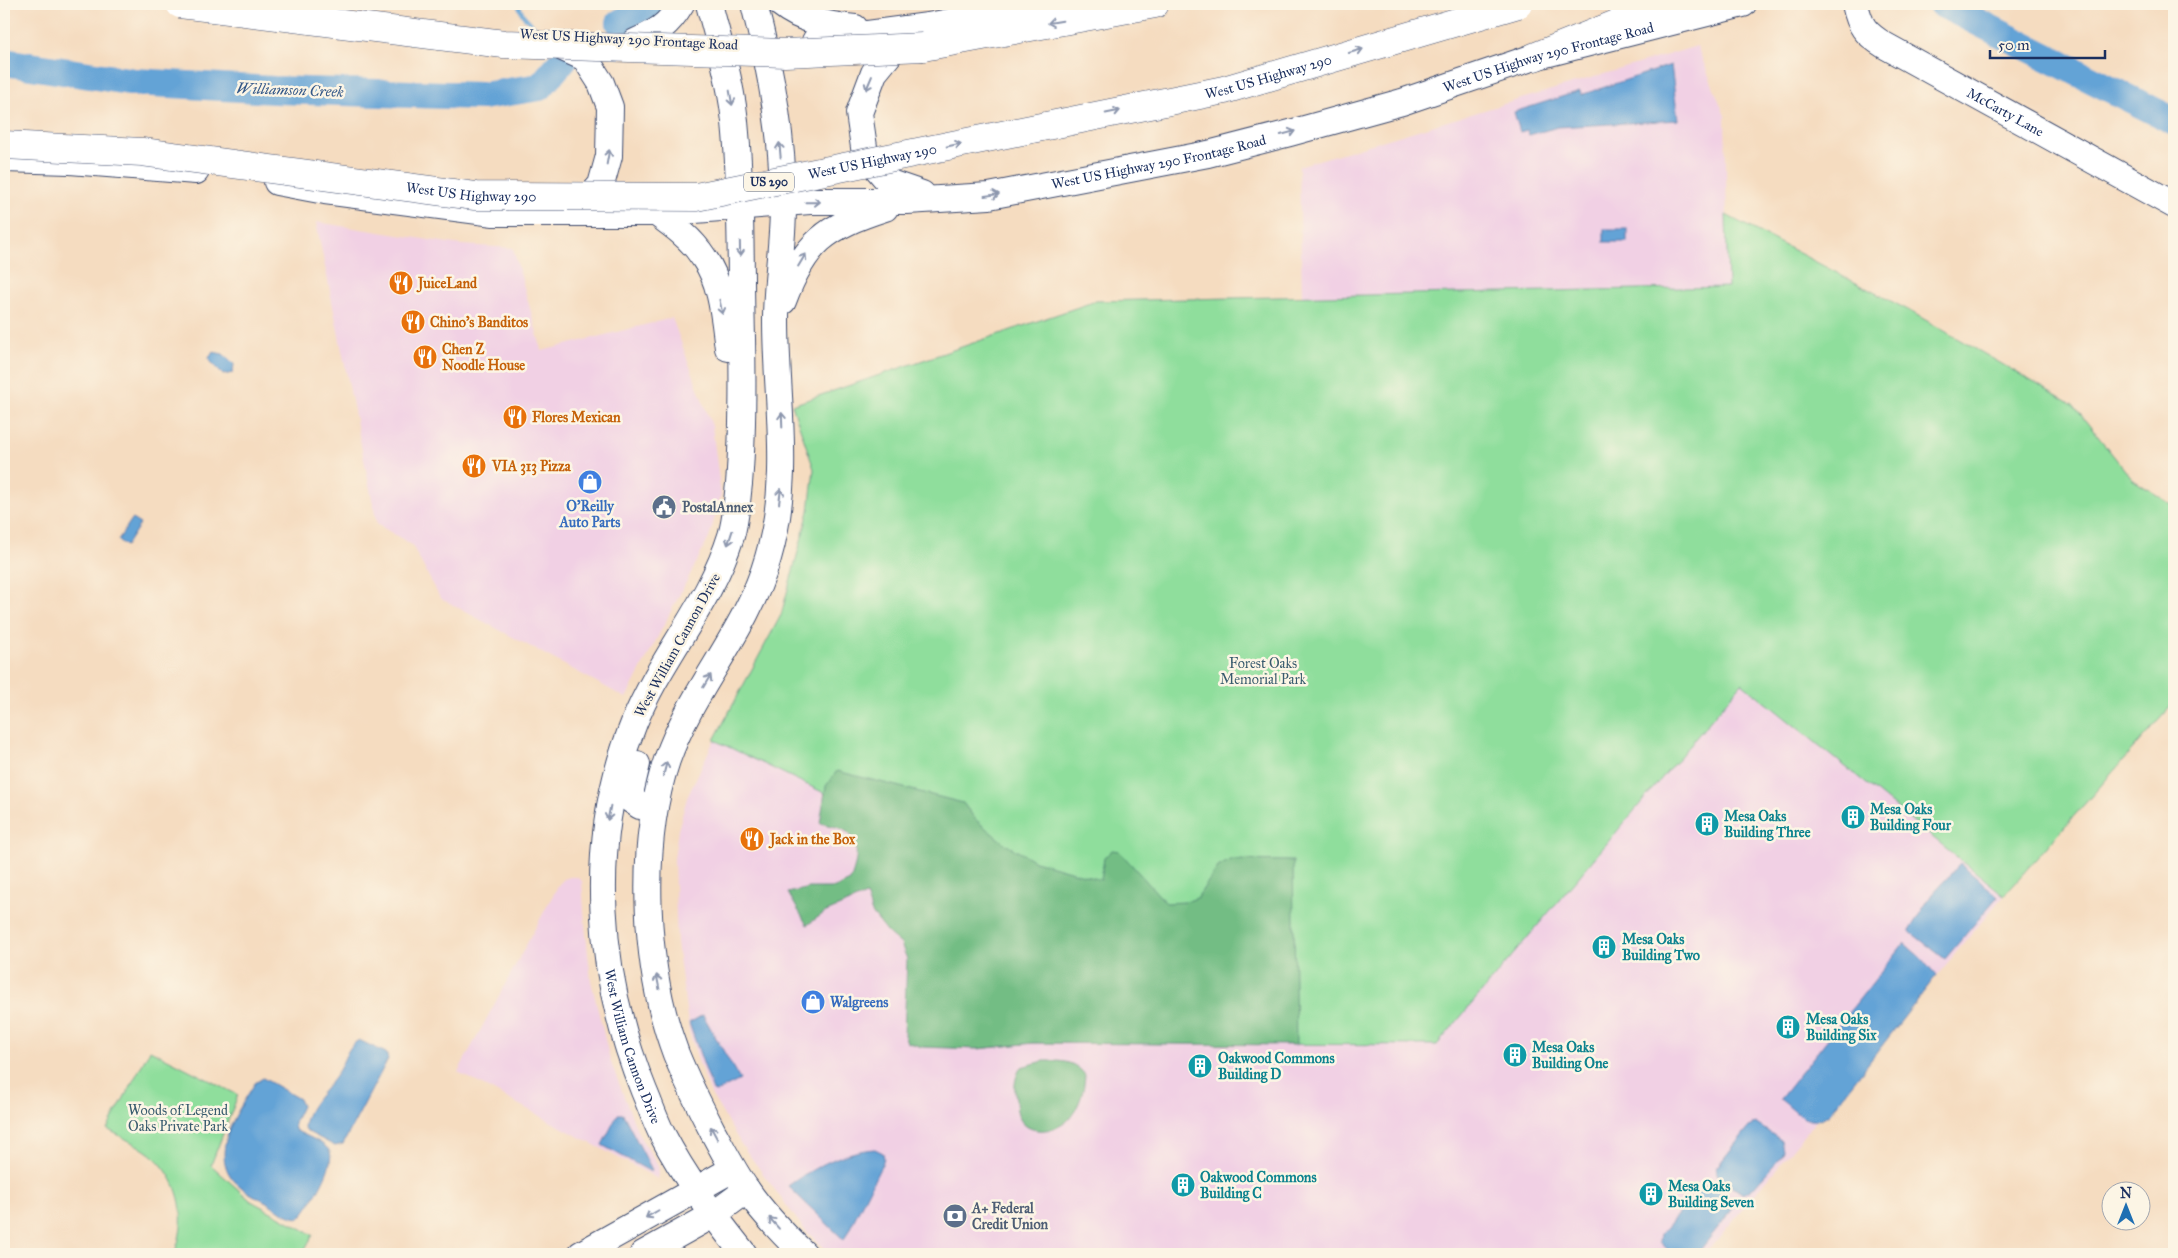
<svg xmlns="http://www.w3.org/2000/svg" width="2178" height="1258" font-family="'IM FELL Great Primer',serif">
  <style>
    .built { fill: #f1d0e4 }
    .green { fill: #8fde9c; stroke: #55867d }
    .forest { fill: #73bd84; stroke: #477671 }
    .water { fill: #63a3d6; stroke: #3f699a }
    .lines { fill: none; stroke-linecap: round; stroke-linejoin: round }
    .stream { stroke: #63a3d6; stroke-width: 4.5 }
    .river { stroke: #63a3d6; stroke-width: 28 }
    .secondary-casing { stroke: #3c496d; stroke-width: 28 }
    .highway-casing { stroke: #3c496d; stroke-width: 29 }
    .secondary { stroke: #fff; stroke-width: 26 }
    .highway { stroke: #fff; stroke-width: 28 }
    .highway-bridge-casing { stroke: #3c496d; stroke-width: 29; stroke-linecap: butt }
    .highway-bridge { stroke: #fff; stroke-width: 28 }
    .oneway { stroke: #8d97ae }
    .labels { text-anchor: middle; stroke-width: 5; stroke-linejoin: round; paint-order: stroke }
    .shield { fill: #fcf5e5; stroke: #5e6a86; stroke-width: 1 }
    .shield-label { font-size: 12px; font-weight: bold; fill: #1b2f5e }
    .street-label { font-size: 14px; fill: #1b2f5e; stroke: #fcf5e5 }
    .food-label { font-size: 14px; font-weight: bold; fill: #c56008; stroke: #fcf5e5; text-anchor: start }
    .shop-label { font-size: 14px; font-weight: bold; fill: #366cbe; stroke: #fcf5e5 }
    .service-label { font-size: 14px; font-weight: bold; fill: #4e5e75; stroke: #fcf5e5; text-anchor: start }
    .park-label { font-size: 14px; fill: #385b6e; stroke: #fcf5e5 }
    .culture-label { font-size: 14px; font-weight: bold; fill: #0d838f; stroke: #fcf5e5; text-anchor: start }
    .water-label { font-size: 15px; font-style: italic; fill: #345888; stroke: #fcf5e5 }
  </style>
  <rect width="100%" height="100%" fill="#fcf5e5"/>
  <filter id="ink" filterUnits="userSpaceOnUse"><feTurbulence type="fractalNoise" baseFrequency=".02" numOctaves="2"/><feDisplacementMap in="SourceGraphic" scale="10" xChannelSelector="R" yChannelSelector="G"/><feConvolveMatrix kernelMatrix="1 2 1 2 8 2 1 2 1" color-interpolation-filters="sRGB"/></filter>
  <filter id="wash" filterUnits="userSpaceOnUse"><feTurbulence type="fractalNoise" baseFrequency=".0096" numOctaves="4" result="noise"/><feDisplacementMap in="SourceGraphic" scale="20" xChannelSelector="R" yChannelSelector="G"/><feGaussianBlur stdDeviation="1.12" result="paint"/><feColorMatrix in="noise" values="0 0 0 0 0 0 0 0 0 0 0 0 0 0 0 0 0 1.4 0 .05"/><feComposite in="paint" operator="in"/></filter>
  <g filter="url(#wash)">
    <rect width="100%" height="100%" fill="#f5dcc0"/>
    <g class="built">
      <path d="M 1697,46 L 1725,116 L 1728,287 L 1302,296 L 1299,166 Z"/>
      <path d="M 316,222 L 461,245 L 513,248 L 542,351 L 672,318 L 712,426 L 721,495 L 709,538 L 626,698 L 440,598 L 412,545 L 377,524 Z"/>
      <path d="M 1742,683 L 2004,895 L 1705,1254 L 831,1254 L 804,1229 L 741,1144 L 711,1094 L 699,1063 L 689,1031 L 677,942 L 674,859 L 678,830 L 687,798 L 714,740 L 922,840 L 977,1049 L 1033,1043 L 1436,1045 Z"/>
      <path d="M 570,877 L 577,877 L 582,881 L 585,926 L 591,981 L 610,1060 L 639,1135 L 658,1166 L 659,1173 L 658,1179 L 458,1072 L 559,884 L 564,879 Z"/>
    </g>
    <g class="green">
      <path d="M 1726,215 L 1908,310 L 2073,405 L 2132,479 L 2174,506 L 2174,703 L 2004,895 L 1742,683 L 1437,1045 L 1033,1043 L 977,1049 L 922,840 L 714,740 L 781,615 L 809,511 L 814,469 L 792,405 L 1096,301 L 1728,287 Z"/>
      <path d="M 150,1050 L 238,1095 L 211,1165 L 251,1201 L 313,1235 L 302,1254 L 174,1254 C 188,1221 182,1184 156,1159 C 142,1146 123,1138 107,1129 Z"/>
    </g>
    <g class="forest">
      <path d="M 837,771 L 963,803 L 976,820 L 1005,844 L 1035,861 L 1101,880 L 1104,858 L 1112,850 L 1119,851 L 1166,903 L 1185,902 L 1197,898 L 1218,867 L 1230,860 L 1293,861 L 1296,1045 L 1033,1043 L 977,1049 L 922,1047 L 907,1042 L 904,1035 L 907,959 L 901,944 L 888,933 L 872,913 L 866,895 L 824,913 L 807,925 L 788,893 L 809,888 L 835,888 L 850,881 C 856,866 863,840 844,830 C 837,826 827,825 820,823 L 826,786 Z"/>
      <path d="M 1044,1061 C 1061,1061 1074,1060 1085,1075 C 1084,1091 1080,1105 1070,1118 C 1060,1131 1029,1137 1020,1119 C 1017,1114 1016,1106 1016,1100 C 1014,1087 1014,1079 1021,1067 Z"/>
    </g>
    <g class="water">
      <path d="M 1671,65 L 1678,120 L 1558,127 L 1529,135 L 1527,130 L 1520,132 L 1514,112 L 1580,91 L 1581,95 Z"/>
      <rect x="1604" y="229" width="23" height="13"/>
      <path d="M 213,352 L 223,354 L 234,364 L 233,373 L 223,375 C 219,371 210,362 209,358 Z"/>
      <path d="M 132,519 L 140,524 L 126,546 L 118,540 Z"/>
      <path d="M 1960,864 L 1998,896 L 1945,959 L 1909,931 L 1932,894 Z"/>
      <path d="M 1904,943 L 1921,958 L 1936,976 L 1829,1114 C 1808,1130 1797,1112 1780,1099 Z"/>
      <path d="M 703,1015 L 740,1080 L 716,1092 L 713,1091 L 689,1023 Z"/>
      <path d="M 359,1040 L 386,1053 L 388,1059 L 343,1144 L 335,1146 L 308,1132 L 304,1127 C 306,1107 323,1093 334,1078 C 343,1067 346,1046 359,1040 Z"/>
      <path d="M 263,1078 L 299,1099 L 302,1106 L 294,1123 L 295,1130 C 305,1136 322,1141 329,1150 C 338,1163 309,1207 300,1218 C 287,1218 274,1206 263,1200 C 255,1196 246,1192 240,1186 C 204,1158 238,1111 255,1083 Z"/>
      <path d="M 618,1114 L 623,1114 L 652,1170 L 651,1172 L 602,1145 Z"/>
      <path d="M 1755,1123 L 1781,1140 L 1783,1151 L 1781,1157 L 1751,1190 L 1743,1194 L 1716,1175 L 1716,1168 L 1749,1127 Z"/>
      <path d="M 875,1149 L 883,1153 L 884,1158 L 882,1164 L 844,1240 L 788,1186 C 814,1167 844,1151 875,1149 Z"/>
      <path d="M 1707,1184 L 1728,1197 L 1732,1207 L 1731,1211 L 1697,1254 L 1672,1254 L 1660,1242 L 1661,1234 L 1702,1186 Z"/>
    </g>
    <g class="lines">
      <path class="stream" d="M 518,4 L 523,15 L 539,32"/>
      <g class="river">
        <path d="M 1942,4 L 2174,121"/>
        <path d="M 620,23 L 656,4"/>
        <path d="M 4,62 L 135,82 L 274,90 L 483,96 L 540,87 L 564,59"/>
      </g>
    </g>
  </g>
  <g filter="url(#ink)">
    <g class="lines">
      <defs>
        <g id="secondary">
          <path id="s1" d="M 709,4 C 720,46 733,89 736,133 C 742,201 740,270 742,338 C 743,388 743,434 739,484 C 737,500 736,520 731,536 C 710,604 660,658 634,723 C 586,841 597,975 644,1091 C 650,1105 655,1120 662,1134 C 685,1178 713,1215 744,1254"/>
          <path d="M 754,4 C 771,70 784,139 783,207 C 783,245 776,282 776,320 C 776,402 792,477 768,558 C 747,632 692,688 667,760 C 638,846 644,970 676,1054 C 687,1081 700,1107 713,1132 C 724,1152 734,1172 747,1190 C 763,1213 783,1234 804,1254"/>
          <path d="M 781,4 C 802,21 828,25 855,28"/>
          <path id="s2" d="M 1855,4 C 1860,27 1865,33 1884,45 L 2174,205"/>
          <path d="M 909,40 L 892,51 L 874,73 L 859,113 L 865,154 L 890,183 L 922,194"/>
          <path d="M 815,41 L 928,26 L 1046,4"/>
          <path d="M 635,42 C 657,32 668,26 681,4"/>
          <path d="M 556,45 L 585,58 L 601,83 L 610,107 L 609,156 L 601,185 L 589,198 L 576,203"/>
          <path d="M 4,159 L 70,161 L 196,171"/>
          <path id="s3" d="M 277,182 L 325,191 L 494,213 L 656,213 L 810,201 L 907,201 L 989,196 L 1208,154 L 1290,133 L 1402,102 L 1534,57 L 1743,4"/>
          <path d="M 656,213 C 674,226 692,239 704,258 C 722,283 724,318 728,348"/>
          <path d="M 783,301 C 805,242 826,227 885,208"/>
          <path d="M 637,764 L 631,789 L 631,800 L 640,806 L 655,806"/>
          <path d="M 581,1254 L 733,1169"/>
          <path d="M 643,1254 L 713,1215 L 747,1190"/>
        </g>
        <g id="highway">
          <path d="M 923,47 L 1155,4"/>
          <path d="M 1534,57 L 1666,4"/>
        </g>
      </defs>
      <use href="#secondary" class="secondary-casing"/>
      <use href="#highway" class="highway-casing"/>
      <use href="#secondary" class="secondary"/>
      <use href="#highway" class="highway"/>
      <defs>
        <g id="highway-bridge">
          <path d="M 180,4 L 504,44 L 785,53 L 923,47"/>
          <path id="s4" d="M 4,145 L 142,152 L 475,196 L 696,197 L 1224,90 L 1518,4"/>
        </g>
      </defs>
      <use href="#highway-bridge" class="highway-bridge-casing"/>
      <use href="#highway-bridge" class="highway-bridge"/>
    </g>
    <defs><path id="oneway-shaft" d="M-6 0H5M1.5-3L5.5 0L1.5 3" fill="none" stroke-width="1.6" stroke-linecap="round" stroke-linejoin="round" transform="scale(1.25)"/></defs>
    <g class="oneway">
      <use href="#oneway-shaft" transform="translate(1055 22) rotate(170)"/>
      <use href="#oneway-shaft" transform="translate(1356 51) rotate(-16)"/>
      <use href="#oneway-shaft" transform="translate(869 83) rotate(113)"/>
      <use href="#oneway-shaft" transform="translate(731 98) rotate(80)"/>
      <use href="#oneway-shaft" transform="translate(1113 112) rotate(-12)"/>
      <use href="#oneway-shaft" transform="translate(1288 133) rotate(-15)"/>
      <use href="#oneway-shaft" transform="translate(954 145) rotate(-12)"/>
      <use href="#oneway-shaft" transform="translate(780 150) rotate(-95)"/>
      <use href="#oneway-shaft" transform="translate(608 157) rotate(-80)"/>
      <use href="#oneway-shaft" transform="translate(992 195) rotate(-8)"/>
      <use href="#oneway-shaft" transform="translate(813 202) rotate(-1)"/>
      <use href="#oneway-shaft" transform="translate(740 249) rotate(89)"/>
      <use href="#oneway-shaft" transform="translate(802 260) rotate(-59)"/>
      <use href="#oneway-shaft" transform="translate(721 307) rotate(78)"/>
      <use href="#oneway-shaft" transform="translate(782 420) rotate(-92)"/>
      <use href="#oneway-shaft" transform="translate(780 496) rotate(-83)"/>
      <use href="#oneway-shaft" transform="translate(730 538) rotate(108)"/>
      <use href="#oneway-shaft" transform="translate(707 681) rotate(-59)"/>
      <use href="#oneway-shaft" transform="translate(665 769) rotate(-76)"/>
      <use href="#oneway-shaft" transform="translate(609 813) rotate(101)"/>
      <use href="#oneway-shaft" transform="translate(658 982) rotate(-101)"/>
      <use href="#oneway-shaft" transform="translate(714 1133) rotate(-118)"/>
      <use href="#oneway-shaft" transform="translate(652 1214) rotate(150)"/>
      <use href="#oneway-shaft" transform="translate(774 1223) rotate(-131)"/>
    </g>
  </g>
  <defs>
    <symbol id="restaurant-disc" viewBox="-11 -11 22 22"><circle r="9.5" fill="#e8710a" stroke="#fcf5e5"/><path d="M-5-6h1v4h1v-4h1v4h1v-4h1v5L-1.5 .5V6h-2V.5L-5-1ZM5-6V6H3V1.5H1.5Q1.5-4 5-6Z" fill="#fff"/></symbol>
    <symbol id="shop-disc" viewBox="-11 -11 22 22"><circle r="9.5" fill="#3f7fe0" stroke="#fcf5e5"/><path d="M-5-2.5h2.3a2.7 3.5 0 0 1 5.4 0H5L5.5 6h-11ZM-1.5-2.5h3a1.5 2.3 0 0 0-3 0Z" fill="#fff"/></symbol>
    <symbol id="civic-disc" viewBox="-11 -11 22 22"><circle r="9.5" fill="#5c6f8a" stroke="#fcf5e5"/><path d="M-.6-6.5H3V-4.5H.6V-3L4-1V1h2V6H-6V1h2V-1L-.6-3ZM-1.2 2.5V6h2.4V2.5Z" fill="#fff"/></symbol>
    <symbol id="building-disc" viewBox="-11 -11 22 22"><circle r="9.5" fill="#0f9aa8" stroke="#fcf5e5"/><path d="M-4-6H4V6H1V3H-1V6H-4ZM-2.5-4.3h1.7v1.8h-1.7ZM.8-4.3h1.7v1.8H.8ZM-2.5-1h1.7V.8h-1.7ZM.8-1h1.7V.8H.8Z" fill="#fff"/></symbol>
    <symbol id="bank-disc" viewBox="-11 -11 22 22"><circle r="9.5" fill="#5c6f8a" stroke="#fcf5e5"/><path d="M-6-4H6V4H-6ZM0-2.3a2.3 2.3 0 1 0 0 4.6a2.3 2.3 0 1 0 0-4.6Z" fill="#fff"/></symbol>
  </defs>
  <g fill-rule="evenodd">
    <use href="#restaurant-disc" x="387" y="269" width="28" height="28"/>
    <use href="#restaurant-disc" x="399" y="308" width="28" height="28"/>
    <use href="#restaurant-disc" x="411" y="343" width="28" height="28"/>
    <use href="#restaurant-disc" x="501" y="403" width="28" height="28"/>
    <use href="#restaurant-disc" x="460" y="452" width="28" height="28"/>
    <use href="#shop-disc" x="576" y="468" width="28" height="28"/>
    <use href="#civic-disc" x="650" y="493" width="28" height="28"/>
    <use href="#building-disc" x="1839" y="803" width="28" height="28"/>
    <use href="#building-disc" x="1693" y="810" width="28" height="28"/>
    <use href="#restaurant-disc" x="738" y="825" width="28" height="28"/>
    <use href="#building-disc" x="1590" y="933" width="28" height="28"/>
    <use href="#shop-disc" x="799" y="988" width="28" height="28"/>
    <use href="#building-disc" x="1774" y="1013" width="28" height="28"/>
    <use href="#building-disc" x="1501" y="1041" width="28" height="28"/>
    <use href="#building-disc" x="1186" y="1052" width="28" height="28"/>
    <use href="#building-disc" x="1169" y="1171" width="28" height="28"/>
    <use href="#building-disc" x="1637" y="1180" width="28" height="28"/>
    <use href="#bank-disc" x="941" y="1202" width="28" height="28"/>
  </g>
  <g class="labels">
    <rect class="shield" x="744" y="172.5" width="50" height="19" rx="4"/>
    <g class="shield-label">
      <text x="769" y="186">US 290</text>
    </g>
    <g class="street-label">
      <text transform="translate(629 39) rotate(3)" y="5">West US Highway 290 Frontage Road</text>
      <text dy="5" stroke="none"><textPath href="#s3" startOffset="1292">West US Highway 290 Frontage Road</textPath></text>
      <text dy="5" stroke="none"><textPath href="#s4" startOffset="1280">West US Highway 290</textPath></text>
      <text dy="5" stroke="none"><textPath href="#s2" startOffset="191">McCarty Lane</textPath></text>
      <text dy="5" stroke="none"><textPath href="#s4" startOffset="875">West US Highway 290</textPath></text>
      <text dy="5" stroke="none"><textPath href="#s3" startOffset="888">West US Highway 290 Frontage Road</textPath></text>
      <text dy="5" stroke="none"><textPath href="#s4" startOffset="470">West US Highway 290</textPath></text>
      <text transform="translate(677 645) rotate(-61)" y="5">West William Cannon Drive</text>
      <text dy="5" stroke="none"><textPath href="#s1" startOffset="1078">West William Cannon Drive</textPath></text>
    </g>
    <g class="food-label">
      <text x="418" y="288">JuiceLand</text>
      <text x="430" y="327">Chino's Banditos</text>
      <text x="442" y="354">Chen Z<tspan x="442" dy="16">Noodle House</tspan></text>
      <text x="532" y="422">Flores Mexican</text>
      <text x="492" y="471">VIA 313 Pizza</text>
      <text x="770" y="844">Jack in the Box</text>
    </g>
    <g class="shop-label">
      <text x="590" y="511">O'Reilly<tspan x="590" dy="16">Auto Parts</tspan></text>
      <text x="830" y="1007" text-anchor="start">Walgreens</text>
    </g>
    <g class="service-label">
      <text x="682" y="512">PostalAnnex</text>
      <text x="972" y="1213">A+ Federal<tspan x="972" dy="16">Credit Union</tspan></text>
    </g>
    <g class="park-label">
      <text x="1263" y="668">Forest Oaks<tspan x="1263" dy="16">Memorial Park</tspan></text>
      <text x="178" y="1115">Woods of Legend<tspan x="178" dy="16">Oaks Private Park</tspan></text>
    </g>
    <g class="culture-label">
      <text x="1870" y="814">Mesa Oaks<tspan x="1870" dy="16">Building Four</tspan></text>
      <text x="1724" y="821">Mesa Oaks<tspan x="1724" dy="16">Building Three</tspan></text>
      <text x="1622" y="944">Mesa Oaks<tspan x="1622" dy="16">Building Two</tspan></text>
      <text x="1806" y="1024">Mesa Oaks<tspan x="1806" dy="16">Building Six</tspan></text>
      <text x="1532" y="1052">Mesa Oaks<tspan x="1532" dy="16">Building One</tspan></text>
      <text x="1218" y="1063">Oakwood Commons<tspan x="1218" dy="16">Building D</tspan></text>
      <text x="1200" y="1182">Oakwood Commons<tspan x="1200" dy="16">Building C</tspan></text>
      <text x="1668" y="1191">Mesa Oaks<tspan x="1668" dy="16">Building Seven</tspan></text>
    </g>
    <g class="water-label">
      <text transform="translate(290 90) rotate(2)" y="5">Williamson Creek</text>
    </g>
  </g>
  <rect width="2178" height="1258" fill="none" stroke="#fcf5e5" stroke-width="20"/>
  <g transform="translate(2126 1206)"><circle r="24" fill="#fcf5e5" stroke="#a2a6af"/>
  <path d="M0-4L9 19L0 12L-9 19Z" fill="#1f6fb2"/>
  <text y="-8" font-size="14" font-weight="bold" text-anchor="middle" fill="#1b2f5e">N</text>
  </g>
  <path d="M1990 50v8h115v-8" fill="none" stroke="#1b2f5e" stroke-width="2.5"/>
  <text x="1998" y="50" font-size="15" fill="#1b2f5e" stroke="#fcf5e5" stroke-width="4" paint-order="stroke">50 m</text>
</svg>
